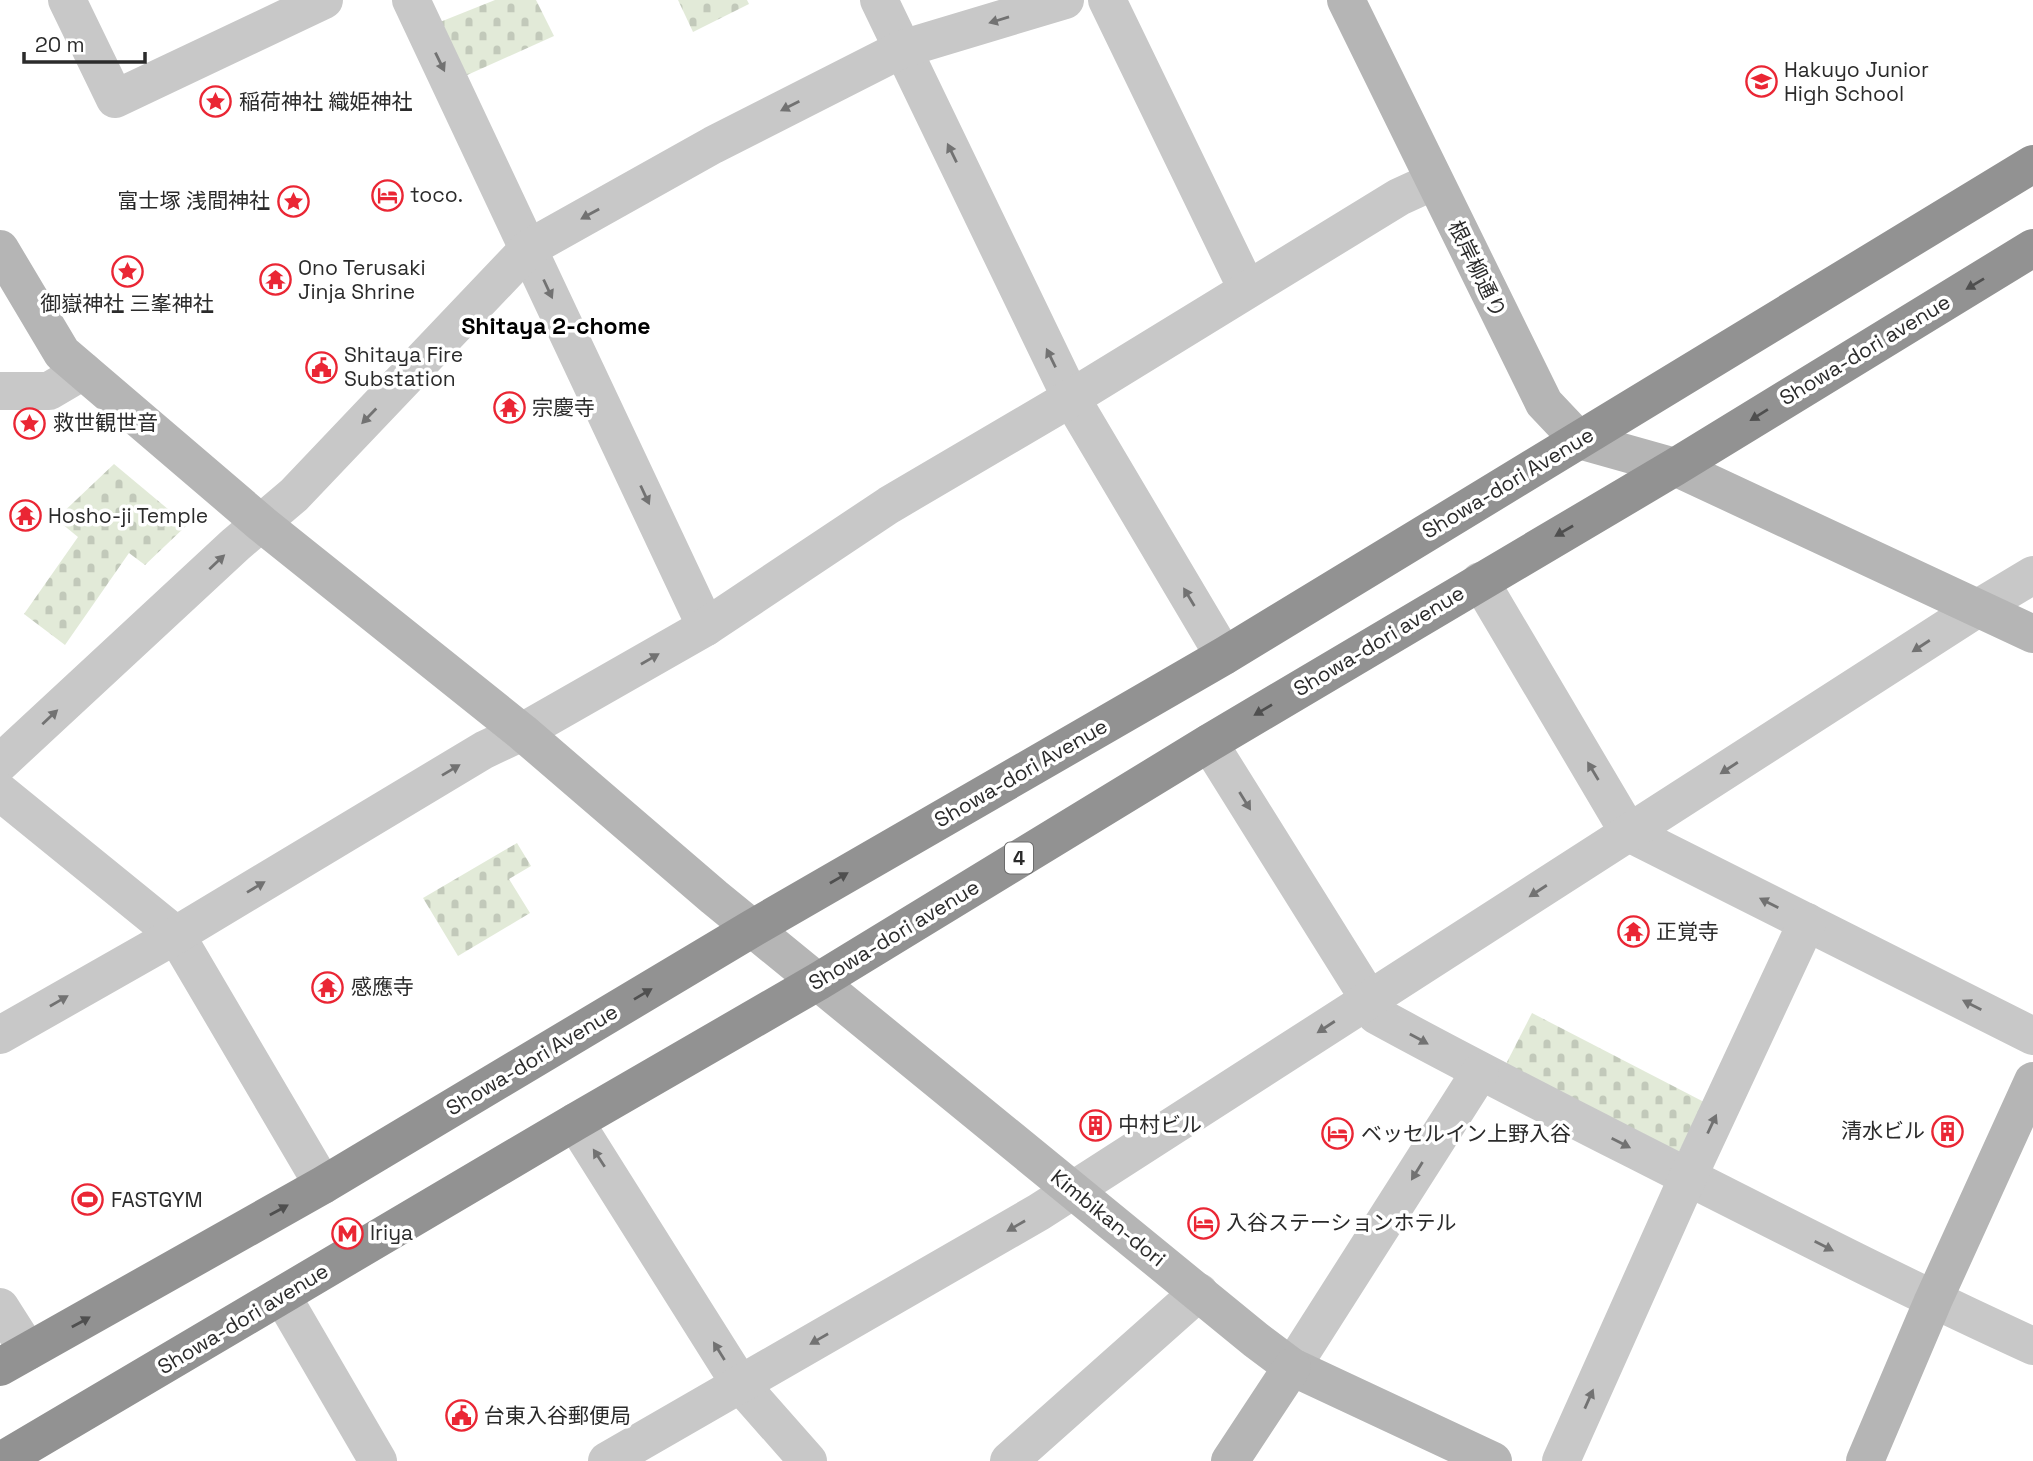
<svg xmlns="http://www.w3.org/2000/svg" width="2033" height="1461" font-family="'Space Grotesk','Noto Sans JP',sans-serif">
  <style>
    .cemetery { fill: url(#cemetery-stones) }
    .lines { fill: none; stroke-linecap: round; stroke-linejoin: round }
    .street { stroke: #c8c8c8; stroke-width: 38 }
    .secondary { stroke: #b5b5b5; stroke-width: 38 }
    .highway { stroke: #929292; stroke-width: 38 }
    .oneway { fill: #727272 }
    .oneway2 { fill: #4f4f4f }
    .labels { text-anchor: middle; stroke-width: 7; stroke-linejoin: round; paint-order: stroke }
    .shield { fill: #fff; stroke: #6b6b6b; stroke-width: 2 }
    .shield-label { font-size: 19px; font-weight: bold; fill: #2b2b2b }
    .poi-label { font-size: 21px; fill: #2b2b2b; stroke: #fff; text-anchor: start }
    .street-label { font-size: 21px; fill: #2b2b2b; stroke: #fff }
    .neighbourhood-label { font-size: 23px; font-weight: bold; fill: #000; stroke: #fff }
  </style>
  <defs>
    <pattern id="cemetery-stones" width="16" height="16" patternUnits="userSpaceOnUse" patternTransform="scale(1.75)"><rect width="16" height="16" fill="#e2ead8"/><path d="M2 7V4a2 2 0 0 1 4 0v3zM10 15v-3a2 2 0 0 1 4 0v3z" fill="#c2c9ba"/></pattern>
  </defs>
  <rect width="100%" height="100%" fill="#fff"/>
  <g class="cemetery">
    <path d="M 495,0 L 536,0 L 554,36 L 465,76 L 440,22 Z"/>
    <path d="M 678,0 L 747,0 L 749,4 L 693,32 Z"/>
    <path d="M 114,464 L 187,525 L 145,565 L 129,553 L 65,645 L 24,614 L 78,537 L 56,519 Z"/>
    <path d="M 517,843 L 531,866 L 509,879 L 530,913 L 458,956 L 423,898 Z"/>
    <path d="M 1532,1013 L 1704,1102 L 1679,1152 L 1506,1064 Z"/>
  </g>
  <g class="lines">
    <g class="street">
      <path d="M 67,0 L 115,99 L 324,0"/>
      <path d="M 411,0 L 706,627"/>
      <path d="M 879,0 L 1071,398 L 1224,656"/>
      <path d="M 1107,0 L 1247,289"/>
      <path d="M 0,391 L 49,391 L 83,371"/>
      <path d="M 1480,581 L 1629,833 L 2033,1036"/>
      <path d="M 1209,743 L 1369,999 L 1376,1015 C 1478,1071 1582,1123 1686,1176 C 1801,1234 1916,1293 2033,1346"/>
      <path d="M 0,763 L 235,545 L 294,495 L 529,248 L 713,145 L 902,49 L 1065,0"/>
      <path d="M 0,792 L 176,935 L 323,1185"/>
      <path d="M 0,1035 L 176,935 L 484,750 L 522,732 L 706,627 L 889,505 L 1071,398 L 1399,197 L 1434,181"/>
      <path d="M 575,1122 L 740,1384 L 808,1461"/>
      <path d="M 282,1296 L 378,1461"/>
      <path d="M 0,1307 L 28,1351"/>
      <path d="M 1292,1367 L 1480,1072"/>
      <path d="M 607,1461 L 1039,1212 L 1978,608 L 2033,575"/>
      <path d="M 1009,1461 L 1199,1292"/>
      <path d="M 1561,1461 L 1688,1177 L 1807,922"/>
    </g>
    <g class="secondary">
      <path d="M 1346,0 L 1544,403 L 1579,440 L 1675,467 L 2033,634"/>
      <path d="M 0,249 L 62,353 L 262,524 L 522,732 L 714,897 L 1256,1340 L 1292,1367 L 1493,1461"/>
      <path d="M 1230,1461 L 1292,1367"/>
      <path d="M 1865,1461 L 1933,1301 L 2033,1081"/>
    </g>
    <g class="highway">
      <path d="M 0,1367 L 323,1185 L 753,928 L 1224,656 L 2033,164"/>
      <path d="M 1,1461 L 575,1122 L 819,981 L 1209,743 L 1675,467 L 2033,248"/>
    </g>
  </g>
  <defs><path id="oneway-solid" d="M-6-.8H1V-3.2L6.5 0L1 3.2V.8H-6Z" transform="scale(1.75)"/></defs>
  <g class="oneway">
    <use href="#oneway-solid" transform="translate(999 20) rotate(163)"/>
    <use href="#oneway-solid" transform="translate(440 62) rotate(64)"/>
    <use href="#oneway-solid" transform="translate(790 106) rotate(153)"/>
    <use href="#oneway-solid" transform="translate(952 153) rotate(-116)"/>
    <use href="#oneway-solid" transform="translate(590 214) rotate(151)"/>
    <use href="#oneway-solid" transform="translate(548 289) rotate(65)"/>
    <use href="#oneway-solid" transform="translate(1051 358) rotate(-116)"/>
    <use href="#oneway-solid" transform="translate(369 416) rotate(134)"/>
    <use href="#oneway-solid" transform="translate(645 495) rotate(65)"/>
    <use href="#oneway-solid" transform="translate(217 562) rotate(-43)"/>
    <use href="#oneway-solid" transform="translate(1189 597) rotate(-121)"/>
    <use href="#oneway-solid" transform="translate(1921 646) rotate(147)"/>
    <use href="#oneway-solid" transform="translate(650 659) rotate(-30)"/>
    <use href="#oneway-solid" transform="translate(50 717) rotate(-43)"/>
    <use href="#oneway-solid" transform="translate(1729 768) rotate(147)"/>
    <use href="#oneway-solid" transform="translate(451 770) rotate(-31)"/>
    <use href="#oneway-solid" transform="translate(1593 771) rotate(-121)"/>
    <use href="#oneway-solid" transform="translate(1245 801) rotate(58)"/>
    <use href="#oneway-solid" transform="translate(256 887) rotate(-31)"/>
    <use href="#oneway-solid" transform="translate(1538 891) rotate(147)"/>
    <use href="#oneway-solid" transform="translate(1769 903) rotate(-153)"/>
    <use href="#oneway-solid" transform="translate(59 1001) rotate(-30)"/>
    <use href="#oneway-solid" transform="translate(1972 1005) rotate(-153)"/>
    <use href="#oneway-solid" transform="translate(1326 1027) rotate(147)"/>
    <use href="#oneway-solid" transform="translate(1419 1039) rotate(29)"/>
    <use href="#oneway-solid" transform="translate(1712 1124) rotate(-65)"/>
    <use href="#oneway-solid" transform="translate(1621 1143) rotate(27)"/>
    <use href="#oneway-solid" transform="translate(599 1158) rotate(-123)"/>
    <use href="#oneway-solid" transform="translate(1417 1171) rotate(122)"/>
    <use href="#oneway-solid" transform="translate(1016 1226) rotate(150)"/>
    <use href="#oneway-solid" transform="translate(1824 1246) rotate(27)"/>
    <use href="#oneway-solid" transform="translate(819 1339) rotate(150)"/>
    <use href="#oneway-solid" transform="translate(719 1351) rotate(-122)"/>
    <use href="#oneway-solid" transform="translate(1589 1399) rotate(-66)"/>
  </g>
  <g class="oneway2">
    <use href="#oneway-solid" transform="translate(1975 284) rotate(149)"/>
    <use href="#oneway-solid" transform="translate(1759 415) rotate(148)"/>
    <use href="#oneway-solid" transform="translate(1564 531) rotate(150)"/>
    <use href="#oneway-solid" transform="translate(1263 710) rotate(149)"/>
    <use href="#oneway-solid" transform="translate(839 878) rotate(-30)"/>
    <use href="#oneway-solid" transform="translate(643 994) rotate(-31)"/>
    <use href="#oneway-solid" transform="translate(279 1210) rotate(-29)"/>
    <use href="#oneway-solid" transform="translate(81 1322) rotate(-29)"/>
  </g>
  <defs>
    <symbol id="school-ring" viewBox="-11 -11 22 22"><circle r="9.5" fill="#fff" stroke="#ea2634" stroke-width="1.5"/><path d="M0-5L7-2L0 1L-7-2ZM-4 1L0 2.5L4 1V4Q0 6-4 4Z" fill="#ea2634"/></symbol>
    <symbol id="sight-ring" viewBox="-11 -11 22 22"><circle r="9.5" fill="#fff" stroke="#ea2634" stroke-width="1.5"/><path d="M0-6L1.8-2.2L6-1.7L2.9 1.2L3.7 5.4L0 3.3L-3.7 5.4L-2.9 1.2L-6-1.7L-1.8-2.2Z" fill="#ea2634"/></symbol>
    <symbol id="hotel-ring" viewBox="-11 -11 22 22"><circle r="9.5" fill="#fff" stroke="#ea2634" stroke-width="1.5"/><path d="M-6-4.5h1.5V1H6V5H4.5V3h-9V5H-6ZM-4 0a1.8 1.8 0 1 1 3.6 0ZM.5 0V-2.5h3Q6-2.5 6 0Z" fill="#ea2634"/></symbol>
    <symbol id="temple-ring" viewBox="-11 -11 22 22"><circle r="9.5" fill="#fff" stroke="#ea2634" stroke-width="1.5"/><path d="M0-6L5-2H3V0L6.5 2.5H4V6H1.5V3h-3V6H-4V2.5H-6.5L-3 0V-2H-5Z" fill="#ea2634"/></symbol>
    <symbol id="civic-ring" viewBox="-11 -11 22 22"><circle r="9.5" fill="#fff" stroke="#ea2634" stroke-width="1.5"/><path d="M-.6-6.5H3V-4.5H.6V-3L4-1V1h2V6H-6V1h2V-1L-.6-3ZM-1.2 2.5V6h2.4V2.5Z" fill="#ea2634"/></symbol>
    <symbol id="building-ring" viewBox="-11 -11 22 22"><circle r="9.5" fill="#fff" stroke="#ea2634" stroke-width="1.5"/><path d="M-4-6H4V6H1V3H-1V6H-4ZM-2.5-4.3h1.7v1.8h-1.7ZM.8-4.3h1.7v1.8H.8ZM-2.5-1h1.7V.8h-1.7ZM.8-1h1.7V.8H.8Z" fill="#ea2634"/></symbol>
    <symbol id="stadium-ring" viewBox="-11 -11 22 22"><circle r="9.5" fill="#fff" stroke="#ea2634" stroke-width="1.5"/><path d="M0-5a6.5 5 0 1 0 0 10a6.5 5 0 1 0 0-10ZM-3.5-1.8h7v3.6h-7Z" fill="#ea2634"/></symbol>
    <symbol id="metro-ring" viewBox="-11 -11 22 22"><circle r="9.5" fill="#fff" stroke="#ea2634" stroke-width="1.5"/><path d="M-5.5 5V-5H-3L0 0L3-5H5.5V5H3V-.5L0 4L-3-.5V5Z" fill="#ea2634"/></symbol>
  </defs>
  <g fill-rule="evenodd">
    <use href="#school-ring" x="1744" y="64" width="35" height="35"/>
    <use href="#sight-ring" x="198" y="84" width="35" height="35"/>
    <use href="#hotel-ring" x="370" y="178" width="35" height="35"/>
    <use href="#sight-ring" x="276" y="184" width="35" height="35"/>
    <use href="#sight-ring" x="110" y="254" width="35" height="35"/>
    <use href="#temple-ring" x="258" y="262" width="35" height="35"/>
    <use href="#civic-ring" x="304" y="350" width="35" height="35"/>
    <use href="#temple-ring" x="492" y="390" width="35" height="35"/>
    <use href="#sight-ring" x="12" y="406" width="35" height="35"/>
    <use href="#temple-ring" x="8" y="498" width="35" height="35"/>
    <use href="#temple-ring" x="1616" y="914" width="35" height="35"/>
    <use href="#temple-ring" x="310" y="970" width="35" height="35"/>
    <use href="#building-ring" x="1078" y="1108" width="35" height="35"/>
    <use href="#building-ring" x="1930" y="1114" width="35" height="35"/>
    <use href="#hotel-ring" x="1320" y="1116" width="35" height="35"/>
    <use href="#stadium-ring" x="70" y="1182" width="35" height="35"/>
    <use href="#hotel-ring" x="1186" y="1206" width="35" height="35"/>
    <use href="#metro-ring" x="330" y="1216" width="35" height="35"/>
    <use href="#civic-ring" x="444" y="1398" width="35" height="35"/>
  </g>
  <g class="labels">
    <rect class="shield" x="1005" y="842.5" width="28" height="31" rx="5"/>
    <g class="shield-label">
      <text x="1019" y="865">4</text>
    </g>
    <g class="poi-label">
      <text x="1784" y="77">Hakuyo Junior<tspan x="1784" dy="24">High School</tspan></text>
      <text x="239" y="109">稲荷神社 織姫神社</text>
      <text x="410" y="202">toco.</text>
      <text x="270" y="208" text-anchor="end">富士塚 浅間神社</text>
      <text x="298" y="275">Ono Terusaki<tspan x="298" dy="24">Jinja Shrine</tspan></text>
      <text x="127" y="311" text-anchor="middle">御嶽神社 三峯神社</text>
      <text x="344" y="362">Shitaya Fire<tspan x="344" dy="24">Substation</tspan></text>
      <text x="532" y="415">宗慶寺</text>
      <text x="53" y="430">救世観世音</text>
      <text x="48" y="523">Hosho-ji Temple</text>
      <text x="1656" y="939">正覚寺</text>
      <text x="351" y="994">感應寺</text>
      <text x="1118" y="1132">中村ビル</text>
      <text x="1925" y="1138" text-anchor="end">清水ビル</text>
      <text x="1361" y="1141">ベッセルイン上野入谷</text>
      <text x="111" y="1207">FASTGYM</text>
      <text x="1226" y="1230">入谷ステーションホテル</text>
      <text x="370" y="1240">Iriya</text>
      <text x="484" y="1423">台東入谷郵便局</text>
    </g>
    <g class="street-label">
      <text transform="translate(1477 269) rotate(64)" y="7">根岸柳通り</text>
      <text transform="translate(1865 350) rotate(-31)" y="7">Showa-dori avenue</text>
      <text transform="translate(1508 483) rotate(-31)" y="7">Showa-dori Avenue</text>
      <text transform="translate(1379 641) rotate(-31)" y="7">Showa-dori avenue</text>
      <text transform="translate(1021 773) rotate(-30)" y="7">Showa-dori Avenue</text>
      <text transform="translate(894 935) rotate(-31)" y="7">Showa-dori avenue</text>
      <text transform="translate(532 1060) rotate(-31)" y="7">Showa-dori Avenue</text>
      <text transform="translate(1108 1218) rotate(39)" y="7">Kimbikan-dori</text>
      <text transform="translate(243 1319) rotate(-31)" y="7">Showa-dori avenue</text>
    </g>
    <g class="neighbourhood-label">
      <text x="556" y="334">Shitaya 2-chome</text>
    </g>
  </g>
  <path d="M24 52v10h121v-10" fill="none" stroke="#2b2b2b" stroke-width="3.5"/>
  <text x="35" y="52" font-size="21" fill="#2b2b2b" stroke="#ffffff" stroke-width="5" paint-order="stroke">20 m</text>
</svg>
